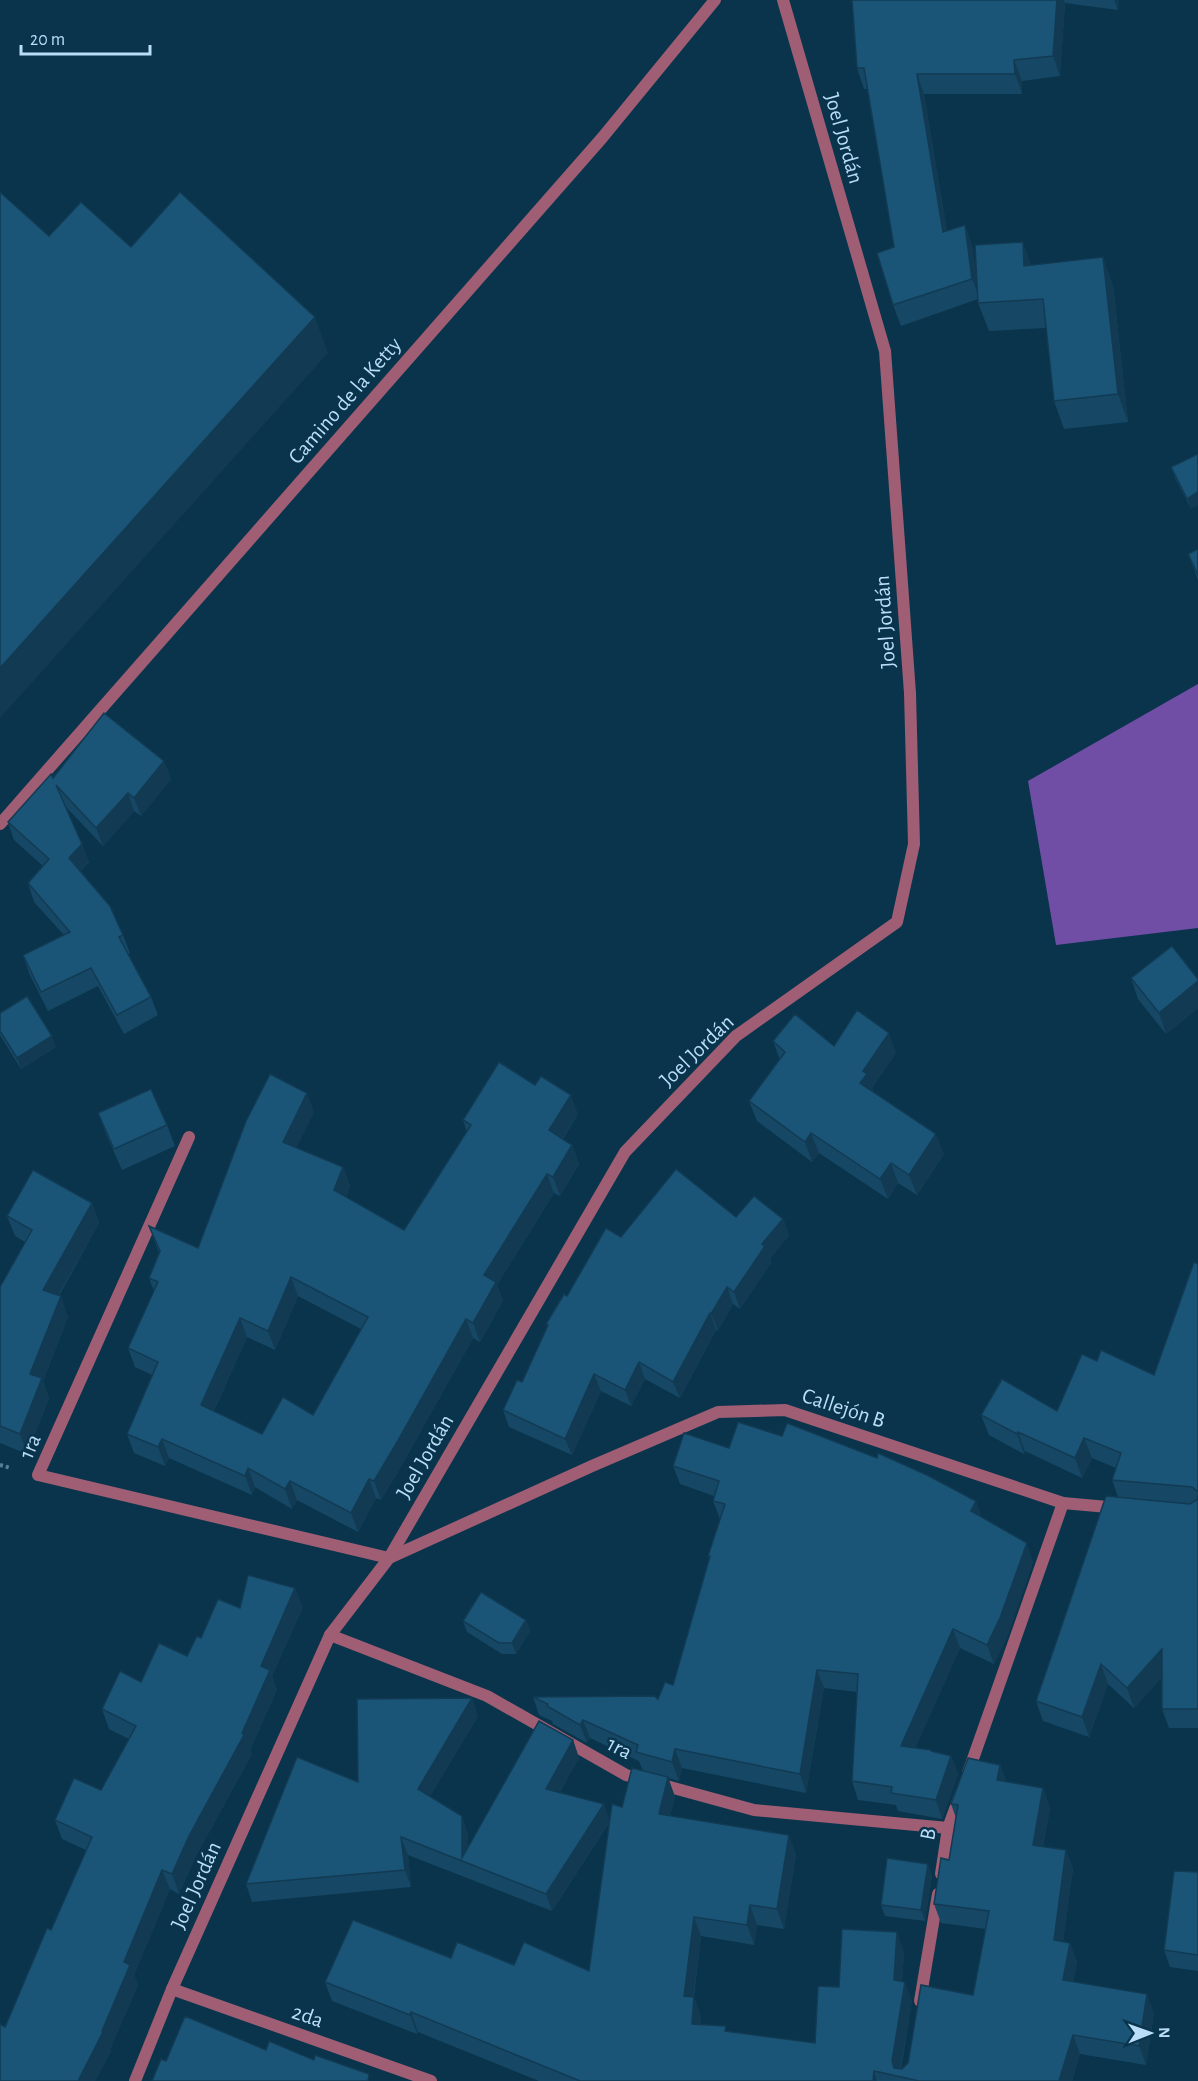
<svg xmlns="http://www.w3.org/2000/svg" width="1198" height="2081" font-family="'Alegreya Sans',sans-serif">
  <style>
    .forest { fill: #714ea6 }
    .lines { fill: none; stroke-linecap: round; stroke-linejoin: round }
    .path { stroke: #588099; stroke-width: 4; stroke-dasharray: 3 3; stroke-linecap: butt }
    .minor { stroke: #9f5e73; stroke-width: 12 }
    .wall { fill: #164866; fill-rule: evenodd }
    .shaded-wall { fill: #123b53 }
    .building { fill: #1a5477; stroke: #123b53; stroke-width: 1.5; fill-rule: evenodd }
    .labels { text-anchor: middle; stroke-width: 5; stroke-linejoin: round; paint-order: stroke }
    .street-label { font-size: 22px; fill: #badef8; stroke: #09344c }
  </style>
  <rect width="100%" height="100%" fill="#09344c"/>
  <path class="forest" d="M 1198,684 L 1198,928 L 1056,945 L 1028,781 Z"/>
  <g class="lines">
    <path class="path" d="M 0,1465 L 11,1468"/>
    <g class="minor">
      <path d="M 0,824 L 602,138 L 715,0"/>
      <path d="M 189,1137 L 38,1475 L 389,1558 L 592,1466 L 718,1412 L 785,1410 L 1063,1503 L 1119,1508"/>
      <path d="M 330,1635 L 487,1696 L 626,1775 L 754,1810 L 948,1828"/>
      <path d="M 968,1773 L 1063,1503"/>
      <path d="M 941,1874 L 948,1828 L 959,1798"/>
      <path d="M 172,1989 L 431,2081"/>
      <path d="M 920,2001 L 938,1894"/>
      <path d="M 135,2081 L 172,1989 L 330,1635 L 389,1558 L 625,1152 L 736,1036 L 897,922 L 914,844 L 910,693 L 885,351 L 783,0"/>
    </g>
  </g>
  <g class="wall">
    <path d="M 852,0 L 1119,0 L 1118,10 L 1065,3 L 1060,76 L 1022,81 L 1022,94 L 924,94 L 947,231 L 965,225 L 972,246 L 977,282 L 1031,265 L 1113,285 L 1128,422 L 1064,429 L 1054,401 L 1046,328 L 989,331 L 978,303 L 978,299 L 901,326 L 893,305 L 894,247 L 867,89 L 864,89 L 857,68 Z"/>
    <path d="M 1198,454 L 1191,509 L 1175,478 L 1171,467 Z"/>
    <path d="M 1198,549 L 1198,580 L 1188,554 Z"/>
    <path d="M 164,761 L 171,779 L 141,816 L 134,811 L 103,846 L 65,806 L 89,862 L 80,872 L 123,935 L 130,953 L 128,954 L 151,997 L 158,1015 L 124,1034 L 98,986 L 48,1011 L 29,973 L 23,955 L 64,935 L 34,902 L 28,883 L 43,866 L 14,840 L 8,822 L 53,778 Z"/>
    <path d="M 1131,978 L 1198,979 L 1198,1008 L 1166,1034 L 1138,999 Z"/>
    <path d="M 0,1013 L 56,1047 L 21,1069 L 0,1035 Z"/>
    <path d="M 773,1041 L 834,1046 L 896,1053 L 872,1088 L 873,1091 L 944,1154 L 917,1195 L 898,1183 L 888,1199 L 819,1153 L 812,1162 L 757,1121 L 749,1101 L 780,1060 Z"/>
    <path d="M 314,1112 L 296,1148 L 343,1167 L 350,1186 L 346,1197 L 404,1230 L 467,1132 L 463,1120 L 578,1114 L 563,1139 L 572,1145 L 579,1164 L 560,1196 L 554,1193 L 497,1285 L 503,1301 L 480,1342 L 473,1338 L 403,1463 L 381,1500 L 376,1498 L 358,1532 L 297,1500 L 292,1509 L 255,1487 L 252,1495 L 169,1458 L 165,1466 L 134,1453 L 127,1434 L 152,1375 L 135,1367 L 128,1348 L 154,1291 L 149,1278 L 159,1253 L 149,1226 L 198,1248 ZM 298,1296 L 361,1329 L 313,1415 L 262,1434 L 214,1411 L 247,1337 L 275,1350 Z"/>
    <path d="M 98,1113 L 167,1125 L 175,1146 L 122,1170 L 106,1134 Z"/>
    <path d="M 92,1203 L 99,1223 L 59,1296 L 68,1317 L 43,1381 L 49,1398 L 27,1454 L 0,1443 L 0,1287 L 25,1242 L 15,1236 L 7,1216 Z"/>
    <path d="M 736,1217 L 783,1219 L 789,1235 L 770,1259 L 771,1263 L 740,1309 L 733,1304 L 718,1331 L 716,1330 L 680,1398 L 645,1379 L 631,1406 L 601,1391 L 572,1455 L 509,1427 L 503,1410 L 522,1382 L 547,1327 L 546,1324 L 567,1296 L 621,1237 Z"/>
    <path d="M 1198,1264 L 1198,1728 L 1169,1728 L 1162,1709 L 1162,1677 L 1134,1708 L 1108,1684 L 1089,1737 L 1043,1721 L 1036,1701 L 1118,1497 L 1112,1480 L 1116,1468 L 1092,1458 L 1082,1478 L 1025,1451 L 1024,1454 L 989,1435 L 981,1415 L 1057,1411 L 1097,1361 L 1154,1375 Z"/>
    <path d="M 729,1448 L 982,1518 L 1033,1562 L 1007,1637 L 994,1664 L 960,1648 L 915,1748 L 931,1750 L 932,1752 L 951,1756 L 958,1774 L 942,1819 L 898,1811 L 896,1805 L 858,1800 L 852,1781 L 857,1692 L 824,1688 L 806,1793 L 682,1768 L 679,1781 L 668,1778 L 675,1797 L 670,1816 L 796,1854 L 784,1929 L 757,1925 L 754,1945 L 701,1936 L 694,1997 L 701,2017 L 700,2024 L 728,2032 L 815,2043 L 839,1987 L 904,1952 L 902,1981 L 912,2001 L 901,2069 L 902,2069 L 973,1995 L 986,1929 L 941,1923 L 934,1904 L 949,1860 L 956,1818 L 951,1804 L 1000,1765 L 1006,1781 L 1043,1788 L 1050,1808 L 1043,1847 L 1066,1850 L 1073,1869 L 1063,1941 L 1070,1943 L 1077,1962 L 1073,1982 L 1154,2013 L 1146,2065 L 1080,2054 L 1072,2081 L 539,2081 L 418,2032 L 417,2034 L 332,2001 L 325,1982 L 451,1958 L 589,1971 L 609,1823 L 552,1911 L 408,1855 L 411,1887 L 252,1902 L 246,1884 L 358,1782 L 478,1716 L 430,1796 L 468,1833 L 468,1847 L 573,1740 L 579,1758 L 560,1792 L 610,1819 L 622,1807 L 643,1771 L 639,1761 L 590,1738 L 587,1743 L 553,1724 L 552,1721 L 539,1715 L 533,1697 L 658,1699 L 673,1685 L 709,1559 L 708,1556 L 720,1519 L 713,1501 L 714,1496 L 680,1484 L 673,1466 Z"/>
    <path d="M 303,1607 L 272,1676 L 277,1690 L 250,1750 L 252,1754 L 196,1856 L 179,1894 L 170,1889 L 134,1975 L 138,1985 L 110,2049 L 111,2051 L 95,2081 L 0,2081 L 5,2027 L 51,1930 L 86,1850 L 62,1839 L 55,1820 L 101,1790 L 129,1739 L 109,1729 L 102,1709 L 141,1682 L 187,1656 L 201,1638 L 240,1608 Z"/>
    <path d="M 526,1620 L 530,1631 L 516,1654 L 502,1654 L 467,1632 L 463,1621 Z"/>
    <path d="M 1198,1872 L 1198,1971 L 1170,1967 L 1164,1950 Z"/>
    <path d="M 932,1875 L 925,1921 L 885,1916 L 881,1905 Z"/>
  </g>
  <g class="shaded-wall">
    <path d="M 1057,0 L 1064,0 L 1065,3 L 1060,76 L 1053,56 Z"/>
    <path d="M 1114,0 L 1119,0 L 1118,10 Z"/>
    <path d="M 1014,60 L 1022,81 L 1022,94 L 1015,74 Z"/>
    <path d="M 917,74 L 924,94 L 951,253 L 943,232 Z"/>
    <path d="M 965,225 L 972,246 L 980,299 L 972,279 Z"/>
    <path d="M 1023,242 L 1033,270 L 1024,266 Z"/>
    <path d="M 1103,257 L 1113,285 L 1128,422 L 1118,394 Z"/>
    <path d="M 315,317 L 328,353 L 0,718 L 0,668 Z"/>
    <path d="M 1198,492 L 1198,505 L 1191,509 L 1187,499 Z"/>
    <path d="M 164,761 L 171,779 L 141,816 L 134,798 Z"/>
    <path d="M 128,793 L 134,811 L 103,846 L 96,828 Z"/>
    <path d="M 82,844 L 89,862 L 75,877 L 69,858 Z"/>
    <path d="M 1198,981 L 1198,1008 L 1166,1034 L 1159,1013 Z"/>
    <path d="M 889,1033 L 896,1053 L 872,1088 L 874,1095 L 860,1083 L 863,1071 Z"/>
    <path d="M 52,1036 L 56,1047 L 21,1069 L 17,1058 Z"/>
    <path d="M 307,1093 L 314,1112 L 290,1161 L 283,1142 Z"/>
    <path d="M 571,1095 L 578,1114 L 556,1149 L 549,1130 Z"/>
    <path d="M 811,1133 L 819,1153 L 812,1162 L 805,1142 Z"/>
    <path d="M 936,1134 L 944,1154 L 917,1195 L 909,1175 Z"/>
    <path d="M 572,1145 L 579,1164 L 560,1196 L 553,1177 Z"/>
    <path d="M 891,1163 L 898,1183 L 888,1199 L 880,1179 Z"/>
    <path d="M 343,1167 L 350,1186 L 341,1210 L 334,1190 Z"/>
    <path d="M 547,1174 L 554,1193 L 497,1285 L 503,1301 L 480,1342 L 473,1323 L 484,1275 Z"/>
    <path d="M 92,1203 L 99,1223 L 50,1310 L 43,1290 Z"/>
    <path d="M 783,1219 L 789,1235 L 770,1259 L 771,1263 L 740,1309 L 734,1292 L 762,1244 Z"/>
    <path d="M 291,1277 L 298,1296 L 275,1350 L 268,1331 Z"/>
    <path d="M 727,1287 L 733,1304 L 718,1331 L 711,1314 Z"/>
    <path d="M 61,1296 L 68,1317 L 43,1381 L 49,1398 L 27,1454 L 20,1434 L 30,1374 Z"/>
    <path d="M 710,1313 L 716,1330 L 680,1398 L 673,1382 Z"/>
    <path d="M 240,1318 L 247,1337 L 208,1424 L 201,1405 Z"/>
    <path d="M 466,1319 L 473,1338 L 403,1463 L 381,1500 L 374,1481 Z"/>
    <path d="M 639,1362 L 645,1379 L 631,1406 L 625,1390 Z"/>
    <path d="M 594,1374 L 601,1391 L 572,1455 L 565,1439 Z"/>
    <path d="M 1018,1432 L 1025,1451 L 1024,1454 L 1017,1434 Z"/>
    <path d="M 1084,1438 L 1092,1458 L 1082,1478 L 1075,1458 Z"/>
    <path d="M 162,1439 L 169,1458 L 165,1466 L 158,1447 Z"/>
    <path d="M 248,1468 L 255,1487 L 252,1495 L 245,1476 Z"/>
    <path d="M 369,1479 L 376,1498 L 358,1532 L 351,1513 Z"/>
    <path d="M 290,1481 L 297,1500 L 292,1509 L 285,1489 Z"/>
    <path d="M 976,1501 L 983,1520 L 971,1511 Z"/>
    <path d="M 1027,1543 L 1033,1562 L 1007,1637 L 994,1664 L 987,1645 Z"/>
    <path d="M 295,1588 L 303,1607 L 272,1676 L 277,1690 L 250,1750 L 252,1754 L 196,1856 L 179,1894 L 172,1874 L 189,1836 L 242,1733 L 261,1666 Z"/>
    <path d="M 526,1620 L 530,1631 L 516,1654 L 512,1643 Z"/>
    <path d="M 953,1629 L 960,1648 L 908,1765 L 901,1746 Z"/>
    <path d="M 1162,1649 L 1169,1669 L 1134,1708 L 1127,1688 Z"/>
    <path d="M 1101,1664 L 1108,1684 L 1089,1737 L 1082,1717 Z"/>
    <path d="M 817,1670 L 824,1688 L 806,1793 L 800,1774 Z"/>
    <path d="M 472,1698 L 478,1716 L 424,1806 L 418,1789 Z"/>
    <path d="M 583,1720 L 590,1738 L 587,1743 L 580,1725 Z"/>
    <path d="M 573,1740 L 579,1758 L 552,1806 L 546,1789 Z"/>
    <path d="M 675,1749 L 682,1768 L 679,1781 L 672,1762 Z"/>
    <path d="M 951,1756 L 958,1774 L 942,1819 L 936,1800 Z"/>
    <path d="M 1000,1765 L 1007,1784 L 997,1780 Z"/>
    <path d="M 668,1777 L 675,1797 L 666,1833 L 659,1814 Z"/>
    <path d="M 1043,1788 L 1050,1808 L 1040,1865 L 1033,1845 Z"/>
    <path d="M 604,1804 L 610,1821 L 552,1911 L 546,1894 Z"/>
    <path d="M 462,1816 L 468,1833 L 468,1864 L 462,1858 Z"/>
    <path d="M 789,1835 L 796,1854 L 784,1929 L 777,1909 Z"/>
    <path d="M 401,1837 L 408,1855 L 411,1887 L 405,1870 Z"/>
    <path d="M 1066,1850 L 1073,1869 L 1061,1959 L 1054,1940 Z"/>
    <path d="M 928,1864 L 932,1875 L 925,1921 L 921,1910 Z"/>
    <path d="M 162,1870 L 170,1889 L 134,1975 L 138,1985 L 110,2049 L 111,2051 L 95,2081 L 78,2081 L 102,2031 L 124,1962 Z"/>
    <path d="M 750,1905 L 757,1925 L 754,1945 L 747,1925 Z"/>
    <path d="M 694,1917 L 701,1936 L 691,2016 L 684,1996 Z"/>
    <path d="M 897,1932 L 904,1952 L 901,1999 L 894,1980 Z"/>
    <path d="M 1070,1943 L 1077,1962 L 1070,1999 L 1063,1980 Z"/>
    <path d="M 905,1982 L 912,2001 L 899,2077 L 897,2076 L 892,2061 Z"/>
    <path d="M 1147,1994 L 1154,2013 L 1146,2065 L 1139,2046 Z"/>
    <path d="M 694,1997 L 701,2017 L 699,2044 L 692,2024 Z"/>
    <path d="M 411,2012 L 418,2032 L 417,2034 L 410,2015 Z"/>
    <path d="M 1073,2035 L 1080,2054 L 1072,2081 L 1059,2081 Z"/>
    <path d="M 874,2071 L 877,2081 L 873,2081 Z"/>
  </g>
  <g class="building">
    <path d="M 852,0 L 1057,0 L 1053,56 L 1014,60 L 1015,74 L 917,74 L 943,232 L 965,225 L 972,279 L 893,305 L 877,253 L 894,247 L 864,68 L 857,68 Z"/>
    <path d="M 0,192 L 49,236 L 81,202 L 131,247 L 180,192 L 315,317 L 0,668 Z"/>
    <path d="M 1023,242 L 1024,266 L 1103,257 L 1118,394 L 1054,401 L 1043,299 L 978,303 L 975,245 Z"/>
    <path d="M 1198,454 L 1198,492 L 1187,499 L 1171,467 Z"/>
    <path d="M 1198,549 L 1198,575 L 1188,554 Z"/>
    <path d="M 104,713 L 164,761 L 134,798 L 128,793 L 96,828 L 56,785 L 82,844 L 69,858 L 110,906 L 123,935 L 119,937 L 151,997 L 117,1015 L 91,968 L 41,992 L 23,955 L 70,932 L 28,883 L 49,859 L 8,822 L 51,774 L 53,778 Z"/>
    <path d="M 1172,946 L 1198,979 L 1198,981 L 1159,1013 L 1131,978 Z"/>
    <path d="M 27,996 L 52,1036 L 17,1058 L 0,1031 L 0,1013 Z"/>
    <path d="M 857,1010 L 889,1033 L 863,1071 L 867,1074 L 860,1083 L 936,1134 L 909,1175 L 891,1163 L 880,1179 L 811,1133 L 805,1142 L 749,1101 L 785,1052 L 773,1041 L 795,1014 L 834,1046 Z"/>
    <path d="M 499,1062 L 535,1085 L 541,1076 L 571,1095 L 549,1130 L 572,1145 L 553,1177 L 547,1174 L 484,1275 L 496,1282 L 473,1323 L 466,1319 L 396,1444 L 374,1481 L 369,1479 L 351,1513 L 290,1481 L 285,1489 L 248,1468 L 245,1476 L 162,1439 L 158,1447 L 127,1434 L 158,1362 L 128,1348 L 158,1282 L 149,1278 L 160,1251 L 149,1226 L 198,1248 L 246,1121 L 270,1074 L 307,1093 L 283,1142 L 343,1167 L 334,1190 L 404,1230 L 471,1125 L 463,1120 ZM 291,1277 L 368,1317 L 313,1415 L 283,1397 L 262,1434 L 201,1405 L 240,1318 L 268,1331 Z"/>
    <path d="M 151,1089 L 167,1125 L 114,1149 L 98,1113 Z"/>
    <path d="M 676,1169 L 736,1217 L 754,1196 L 783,1219 L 762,1244 L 765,1246 L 734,1292 L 727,1287 L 711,1314 L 710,1313 L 673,1382 L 639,1362 L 625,1390 L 594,1374 L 565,1439 L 503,1410 L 517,1380 L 522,1382 L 548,1325 L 546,1324 L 564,1294 L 567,1296 L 606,1228 L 621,1237 Z"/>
    <path d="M 33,1170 L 92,1203 L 43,1290 L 61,1296 L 30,1374 L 42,1378 L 20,1434 L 0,1426 L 0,1287 L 32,1230 L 7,1216 Z"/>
    <path d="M 1194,1262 L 1198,1264 L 1198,1492 L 1192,1487 L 1112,1480 L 1121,1453 L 1084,1438 L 1075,1458 L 1018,1432 L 1017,1434 L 981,1415 L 1002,1379 L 1057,1411 L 1082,1354 L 1097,1361 L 1101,1350 L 1154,1375 Z"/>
    <path d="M 738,1422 L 782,1436 L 787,1423 L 877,1458 L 878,1453 L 927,1475 L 976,1501 L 971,1511 L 1027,1543 L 1000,1618 L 987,1645 L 953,1629 L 901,1746 L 931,1750 L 931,1751 L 951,1756 L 936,1800 L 891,1793 L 892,1787 L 852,1781 L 858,1674 L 817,1670 L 800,1774 L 675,1749 L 672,1762 L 636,1752 L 638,1745 L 583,1720 L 580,1725 L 547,1706 L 548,1704 L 533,1697 L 654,1696 L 658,1699 L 665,1682 L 673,1685 L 710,1556 L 708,1556 L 725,1504 L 713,1501 L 719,1481 L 673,1466 L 684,1433 L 729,1448 Z"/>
    <path d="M 1198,1495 L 1198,1709 L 1162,1709 L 1162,1649 L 1127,1688 L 1101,1664 L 1082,1717 L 1036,1701 L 1106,1496 L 1190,1504 L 1197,1500 Z"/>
    <path d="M 248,1575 L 295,1588 L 261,1666 L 270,1670 L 242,1733 L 244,1735 L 189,1836 L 172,1874 L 162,1870 L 124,1962 L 130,1965 L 102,2031 L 103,2032 L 78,2081 L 0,2081 L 0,2024 L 5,2027 L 47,1928 L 51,1930 L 92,1837 L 55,1820 L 74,1778 L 101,1790 L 136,1726 L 102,1709 L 120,1671 L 141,1682 L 159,1643 L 187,1656 L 197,1636 L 201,1638 L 218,1599 L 240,1608 Z"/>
    <path d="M 481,1592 L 526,1620 L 512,1643 L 499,1643 L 463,1621 Z"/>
    <path d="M 472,1698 L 418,1789 L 462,1816 L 462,1858 L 539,1721 L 573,1740 L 546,1789 L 604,1804 L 546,1894 L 401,1837 L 405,1870 L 246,1884 L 297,1757 L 358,1782 L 357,1699 Z"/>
    <path d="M 968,1758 L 1000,1765 L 997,1780 L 1043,1788 L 1033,1845 L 1066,1850 L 1054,1940 L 1070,1943 L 1063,1980 L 1147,1994 L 1139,2046 L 1073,2035 L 1059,2081 L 919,2081 L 874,2071 L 873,2081 L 580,2081 L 411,2012 L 410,2015 L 325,1982 L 353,1920 L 451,1958 L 457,1942 L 514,1965 L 524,1942 L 589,1971 L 612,1804 L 622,1807 L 632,1768 L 668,1777 L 659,1814 L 789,1835 L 777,1909 L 750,1905 L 747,1925 L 694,1917 L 684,1996 L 694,1997 L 692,2024 L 726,2026 L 725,2031 L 815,2043 L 818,1986 L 839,1987 L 842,1929 L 897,1932 L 894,1980 L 905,1982 L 892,2061 L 894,2068 L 902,2069 L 908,2063 L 921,1985 L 973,1995 L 989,1911 L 934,1904 L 941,1858 L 949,1860 L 958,1805 L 951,1804 Z"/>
    <path d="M 887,1858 L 928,1864 L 921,1910 L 881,1905 Z"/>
    <path d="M 1174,1871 L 1198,1872 L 1198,1955 L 1164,1950 Z"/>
    <path d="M 185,2016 L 266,2050 L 269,2041 L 314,2060 L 315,2055 L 369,2074 L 368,2081 L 152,2081 L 161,2059 L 166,2061 Z"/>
  </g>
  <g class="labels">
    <g class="street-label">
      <text transform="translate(845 138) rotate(74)" y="8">Joel Jordán</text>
      <text transform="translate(344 400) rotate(-49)" y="8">Camino de la Ketty</text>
      <text transform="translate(884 622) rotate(-94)" y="8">Joel Jordán</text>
      <text transform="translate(696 1050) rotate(-44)" y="8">Joel Jordán</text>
      <text transform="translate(844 1407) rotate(18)" y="8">Callejón B</text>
      <text transform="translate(29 1446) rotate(-67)" y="8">1ra</text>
      <text transform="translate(424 1456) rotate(-60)" y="8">Joel Jordán</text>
      <text transform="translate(620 1747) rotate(28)" y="8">1ra</text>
      <text transform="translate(927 1834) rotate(-79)" y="8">B</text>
      <text transform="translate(195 1885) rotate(-66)" y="8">Joel Jordán</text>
      <text transform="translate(308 2015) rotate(19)" y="8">2da</text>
    </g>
  </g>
  <g transform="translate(1150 2033) rotate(89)" stroke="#09344c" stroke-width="4.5" paint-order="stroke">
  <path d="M0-4.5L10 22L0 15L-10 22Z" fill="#badef8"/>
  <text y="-9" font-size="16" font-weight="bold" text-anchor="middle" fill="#badef8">N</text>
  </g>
  <path d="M21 45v9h129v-9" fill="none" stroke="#badef8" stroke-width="3"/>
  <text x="30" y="45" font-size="18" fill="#badef8" stroke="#09344c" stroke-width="4.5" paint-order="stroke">20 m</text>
</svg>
